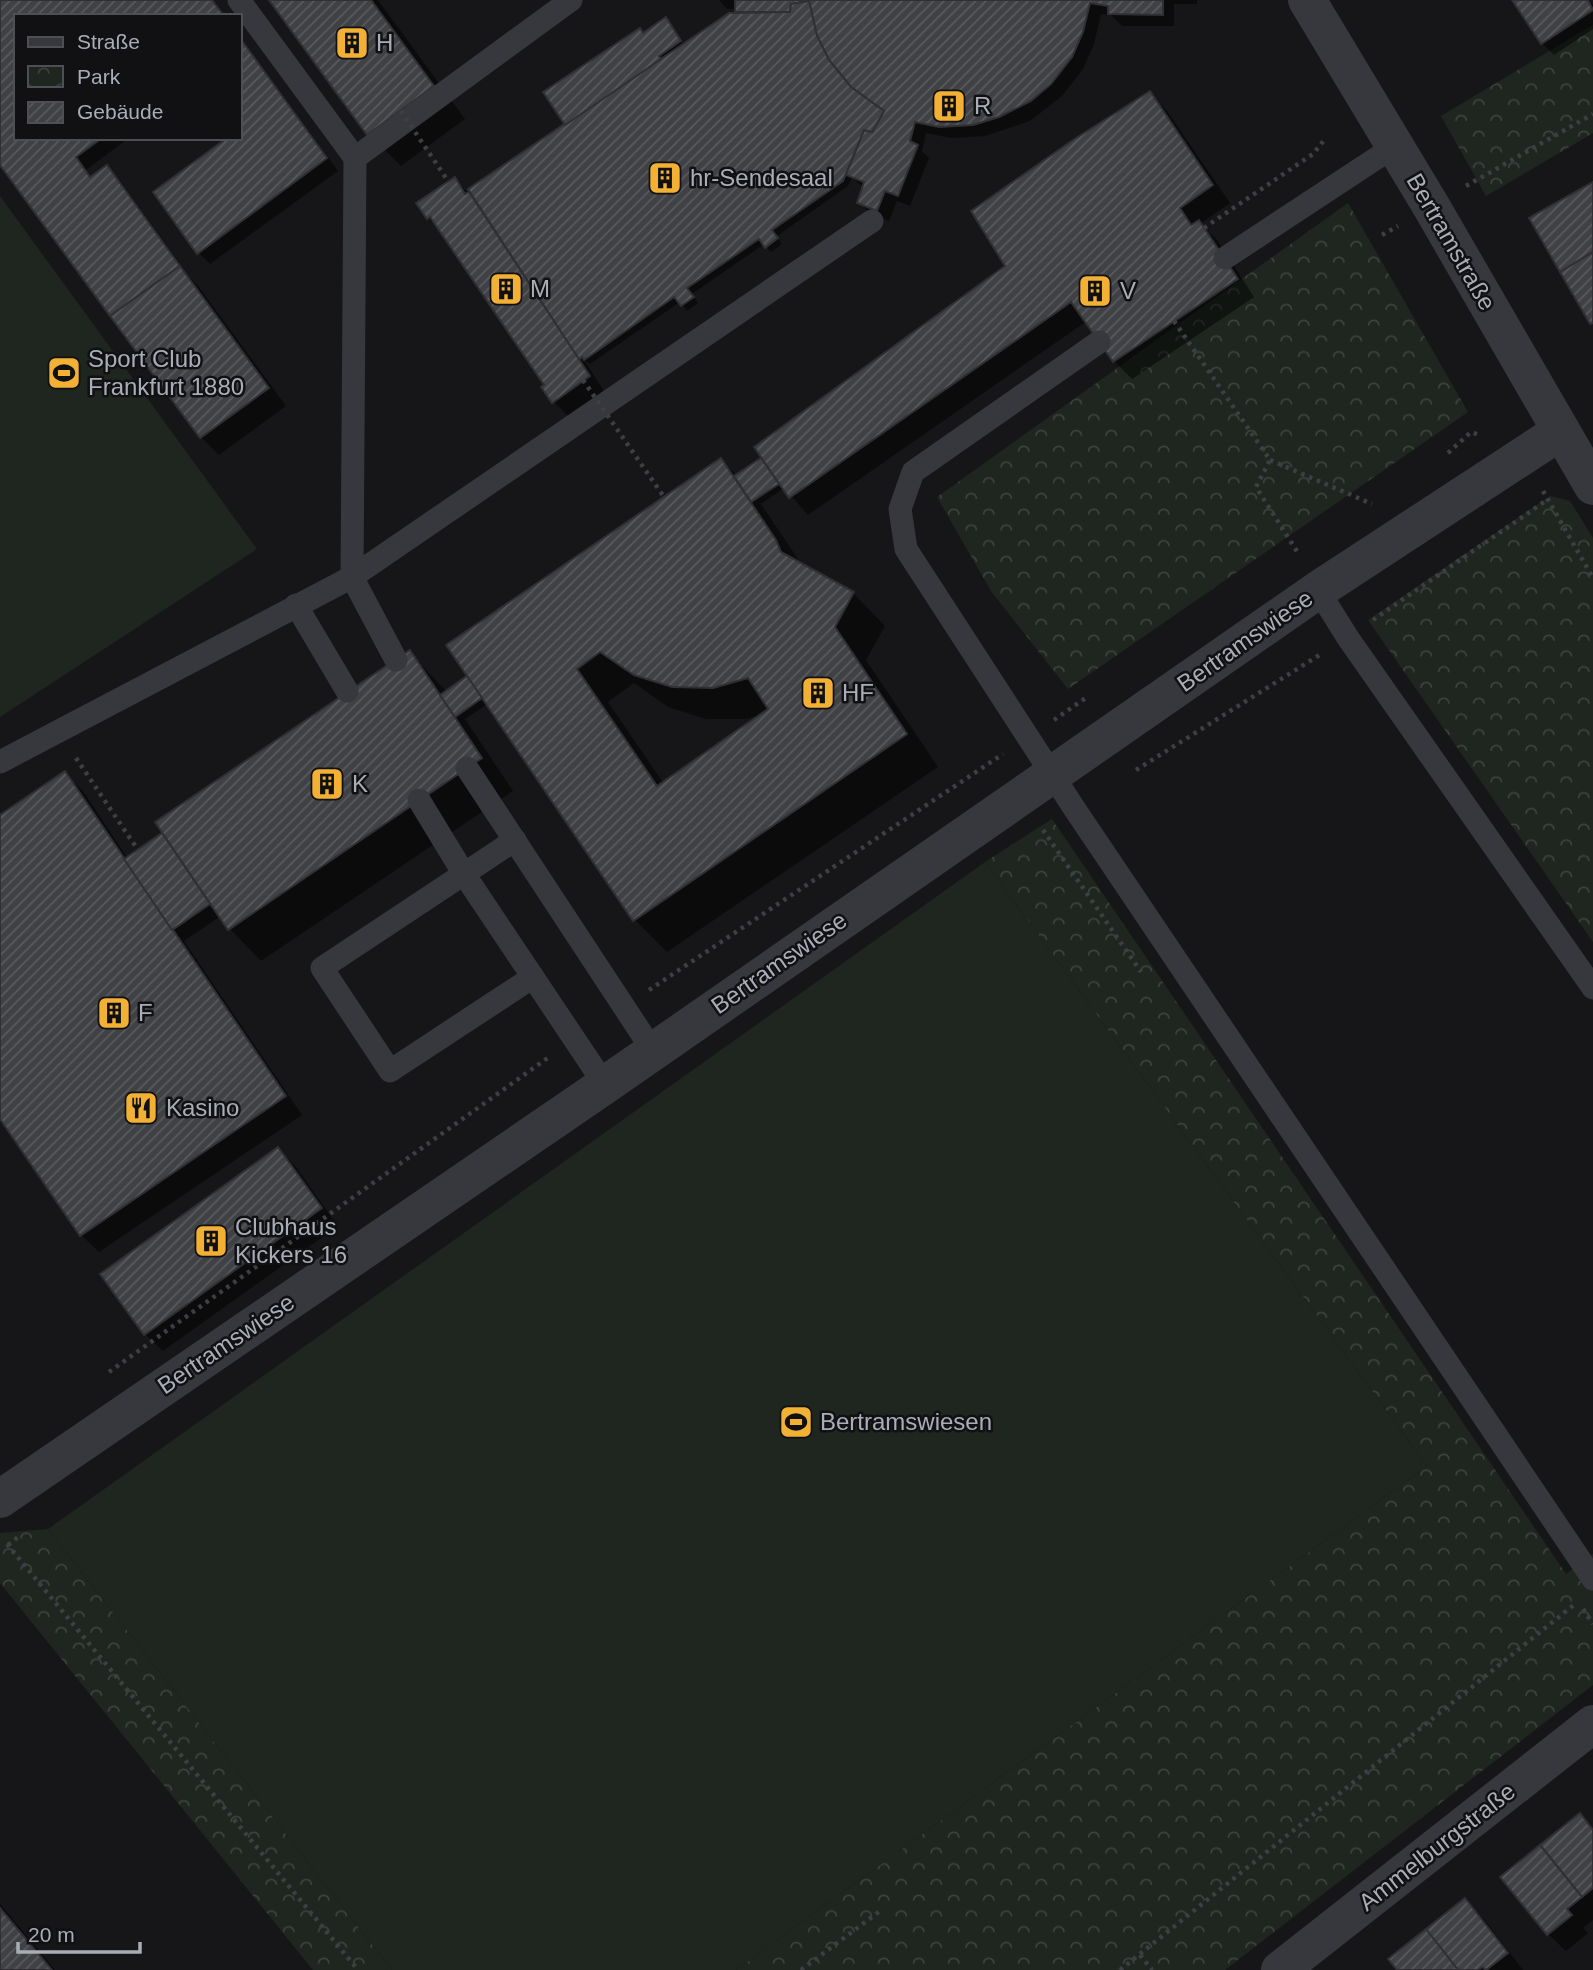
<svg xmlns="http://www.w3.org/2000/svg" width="1593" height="1970" font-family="Helvetica,sans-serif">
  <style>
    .park { fill: url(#park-crowns) }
    .pitch { fill: #1e261f }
    .shadow { fill: #0007; fill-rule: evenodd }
    .building { fill: url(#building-hatch); stroke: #303034; stroke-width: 2; fill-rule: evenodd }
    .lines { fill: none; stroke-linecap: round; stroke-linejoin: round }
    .path { stroke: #3d3f44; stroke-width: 4.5; stroke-dasharray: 3.5 5; stroke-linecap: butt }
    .lane { stroke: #37383d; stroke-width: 23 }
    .street { stroke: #37383d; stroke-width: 38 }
    .path-bridge { stroke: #3d3f44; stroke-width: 4.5; stroke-dasharray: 3.5 5; stroke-linecap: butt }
    .labels { text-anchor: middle; stroke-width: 5; stroke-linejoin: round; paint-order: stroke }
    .poi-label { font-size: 24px; fill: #a8adb8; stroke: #111113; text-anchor: start }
    .street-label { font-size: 24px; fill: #a8adb8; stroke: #111113 }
  </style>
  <defs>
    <pattern id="park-crowns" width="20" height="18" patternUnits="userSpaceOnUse" patternTransform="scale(1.75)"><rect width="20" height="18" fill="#1e261f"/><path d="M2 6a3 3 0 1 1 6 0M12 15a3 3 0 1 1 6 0" fill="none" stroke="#3c433d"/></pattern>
    <pattern id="building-hatch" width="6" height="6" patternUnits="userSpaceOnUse" patternTransform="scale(1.75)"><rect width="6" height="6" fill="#404145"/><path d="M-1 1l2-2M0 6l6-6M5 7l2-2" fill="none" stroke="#595a5e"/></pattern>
  </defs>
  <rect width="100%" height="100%" fill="#161618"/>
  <g class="park">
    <path d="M 1593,25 L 1593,133 L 1486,196 L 1441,116 Z"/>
    <path d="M 1348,203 L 1468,412 L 1068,689 L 991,591 L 937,497 Z"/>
    <path d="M 1550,496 L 1570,501 L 1593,538 L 1593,942 L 1368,620 Z"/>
    <path d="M 1052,819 L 1566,1574 L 1593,1554 L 1593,1685 L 1225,1970 L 736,1970 L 1427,1466 L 985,862 Z"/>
    <path d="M 48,1529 L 392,1970 L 313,1970 L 0,1583 L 0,1533 Z"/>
  </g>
  <g class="pitch">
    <path d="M 0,196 L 257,549 L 0,717 Z"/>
    <path d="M 985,862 L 1427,1466 L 736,1970 L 392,1970 L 48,1529 Z"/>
  </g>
  <g class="shadow">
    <path d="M 0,0 L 213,0 L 225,16 L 16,16 L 16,138 L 129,138 L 86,170 L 92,178 L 107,167 L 119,179 L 179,262 L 179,266 L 198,286 L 286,406 L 219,455 L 201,437 L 0,162 Z"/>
    <path d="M 271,0 L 378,0 L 465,119 L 401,166 L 369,134 Z"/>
    <path d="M 719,0 L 1197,0 L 1197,4 L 1174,4 L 1174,26 L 1122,26 L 1111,15 L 1101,14 L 1094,44 L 1083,69 L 1062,96 L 1030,121 L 985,136 L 951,138 L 926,133 L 922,151 L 929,158 L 910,206 L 897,201 L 889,221 L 871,214 L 859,202 L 864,188 L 852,178 L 848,186 L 777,236 L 782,244 L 771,252 L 764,244 L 692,294 L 698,303 L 687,311 L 680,302 L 590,364 L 584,360 L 606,394 L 571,419 L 553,401 L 546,385 L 441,231 L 428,218 L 454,179 L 475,200 L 567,125 L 644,34 L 666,20 L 684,45 L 740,15 L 737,9 L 727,9 Z"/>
    <path d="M 1514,0 L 1590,0 L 1593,5 L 1593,29 L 1554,55 L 1542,43 Z"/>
    <path d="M 240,36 L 338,171 L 210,264 L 199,253 L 241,131 Z"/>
    <path d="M 1150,93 L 1167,111 L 1230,203 L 1200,224 L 1217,240 L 1254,297 L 1132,379 L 1114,361 L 1087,321 L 808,515 L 784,488 L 761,504 L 802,565 L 853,593 L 885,626 L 866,660 L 938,767 L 667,952 L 635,920 L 488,704 L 465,719 L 513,791 L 261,961 L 229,928 L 221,916 L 184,941 L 302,1115 L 99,1252 L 81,1235 L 0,1116 L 0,818 L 65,774 L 83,791 L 128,859 L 162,836 L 169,843 L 409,652 L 447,692 L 469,677 L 721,460 L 737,476 L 761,460 L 766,465 L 1007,266 ZM 634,683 L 668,707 L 706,719 L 746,719 L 762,715 L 664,784 L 608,702 Z"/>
    <path d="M 278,1149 L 296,1167 L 338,1226 L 163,1351 L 145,1334 Z"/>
    <path d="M 1579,1816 L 1593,1829 L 1593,1920 L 1583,1928 L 1588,1933 L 1566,1951 L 1548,1934 Z"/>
    <path d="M 1465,1901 L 1483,1918 L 1523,1970 L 1399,1970 Z"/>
    <path d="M 0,1904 L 55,1970 L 0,1970 Z"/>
  </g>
  <g class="building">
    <path d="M 0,0 L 212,0 L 224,16 L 16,16 L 16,138 L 102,138 L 76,157 L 90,177 L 107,165 L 180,266 L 110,316 L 0,165 Z"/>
    <path d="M 269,0 L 371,0 L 434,86 L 367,135 Z"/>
    <path d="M 735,0 L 1163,0 L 1163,15 L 1108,14 L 1108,6 L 1090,3 L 1083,32 L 1072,57 L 1051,84 L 1031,101 L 999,117 L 973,125 L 939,127 L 915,122 L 910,141 L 918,145 L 898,196 L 885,191 L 877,211 L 857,203 L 864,182 L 846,175 L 864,130 L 872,132 L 884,111 L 851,87 L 829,60 L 817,36 L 809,1 L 791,4 L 790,12 L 735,12 Z"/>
    <path d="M 1512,0 L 1588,0 L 1593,10 L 1541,44 Z"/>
    <path d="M 809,1 L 817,36 L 829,60 L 851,87 L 884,111 L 872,132 L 864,130 L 843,181 L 772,230 L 778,238 L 765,248 L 759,239 L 687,288 L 694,297 L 681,306 L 674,297 L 584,360 L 582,357 L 579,360 L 468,189 L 729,13 L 790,12 L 791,4 Z"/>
    <path d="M 666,17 L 681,41 L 659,56 L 661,59 L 565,125 L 543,92 L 640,28 L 643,33 Z"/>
    <path d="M 240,38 L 327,158 L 197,254 L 153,192 L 227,138 L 240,138 Z"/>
    <path d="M 1150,91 L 1213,185 L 1180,208 L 1191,225 L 1199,220 L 1238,279 L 1113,362 L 1071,302 L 789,498 L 754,447 L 1005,266 L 971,211 L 1073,140 Z"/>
    <path d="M 455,177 L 465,194 L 469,192 L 590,376 L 552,403 L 541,387 L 544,385 L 430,217 L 427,219 L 416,203 Z"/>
    <path d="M 1593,182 L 1593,252 L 1560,272 L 1529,218 Z"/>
    <path d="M 1593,252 L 1593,323 L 1590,324 L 1560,272 Z"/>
    <path d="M 180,266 L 269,388 L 200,438 L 110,316 Z"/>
    <path d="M 721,458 L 776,540 L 781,552 L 854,592 L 835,627 L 907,734 L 633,921 L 446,645 ZM 600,652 L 634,675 L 672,687 L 713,688 L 748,678 L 768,709 L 657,786 L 577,669 Z"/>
    <path d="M 761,458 L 779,484 L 751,502 L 734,476 Z"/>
    <path d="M 410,650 L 482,758 L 228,930 L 155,822 Z"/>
    <path d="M 467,676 L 482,698 L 455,717 L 440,695 Z"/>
    <path d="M 65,771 L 286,1096 L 80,1236 L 0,1119 L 0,815 Z"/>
    <path d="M 162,833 L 210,904 L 172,930 L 124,859 Z"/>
    <path d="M 278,1147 L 322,1208 L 144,1335 L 100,1274 Z"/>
    <path d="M 1580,1813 L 1593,1830 L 1593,1888 L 1582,1897 L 1540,1845 Z"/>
    <path d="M 1540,1845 L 1582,1897 L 1567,1909 L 1572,1915 L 1547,1935 L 1500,1877 Z"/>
    <path d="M 1465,1898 L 1508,1953 L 1486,1970 L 1482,1967 L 1478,1970 L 1458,1970 L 1426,1929 Z"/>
    <path d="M 0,1908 L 52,1970 L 0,1970 Z"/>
    <path d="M 1426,1929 L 1458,1970 L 1397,1970 L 1388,1959 Z"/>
  </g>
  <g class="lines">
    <g class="path">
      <path d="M 1466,186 L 1593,114"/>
      <path d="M 1204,228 L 1313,154 L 1325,139"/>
      <path d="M 1382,235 L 1398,226"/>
      <path d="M 1174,321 L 1270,460 L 1256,487 L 1298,553"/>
      <path d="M 1448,453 L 1471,432 L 1479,435"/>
      <path d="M 1270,460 L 1372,504"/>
      <path d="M 1543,491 L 1593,578"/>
      <path d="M 1373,620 L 1547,500"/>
      <path d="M 1054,720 L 1087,697"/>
      <path d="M 76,758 L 138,850"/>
      <path d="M 1136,770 L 1321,654"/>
      <path d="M 1043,830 L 1141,972"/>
      <path d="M 649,990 L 1003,754"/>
      <path d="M 109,1372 L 549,1057"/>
      <path d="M 7,1544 L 358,1970"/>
      <path d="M 8,1545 L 18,1537"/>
      <path d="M 1583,1609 L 1593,1624"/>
      <path d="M 1140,1955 L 1152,1970"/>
      <path d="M 801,1970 L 880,1911"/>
      <path d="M 1120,1970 L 1575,1604"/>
    </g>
    <g class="lane">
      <path d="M 239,0 L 355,158"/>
      <path d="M 1225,258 L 1395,146"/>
      <path d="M 1099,342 L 913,472 L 900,509 L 906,549 L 1074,808 L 1593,1579"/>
      <path d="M 1318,590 L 1348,638 L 1593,988"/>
      <path d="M 296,605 L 347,691"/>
      <path d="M 396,660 L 352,577 L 355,158 L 571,0"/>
      <path d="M 0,762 L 352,577 L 872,221"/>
      <path d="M 467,768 L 653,1051"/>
      <path d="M 419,800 L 464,874 L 605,1085"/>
      <path d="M 515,840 L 322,968 L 390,1071 L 533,977"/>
    </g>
    <g class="street">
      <path d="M 1307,0 L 1431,206 L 1593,486"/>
      <path d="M 0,1499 L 605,1085 L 1318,590 L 1561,431"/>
      <path d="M 1280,1970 L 1593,1724"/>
    </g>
    <g class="path-bridge">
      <path d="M 401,111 L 448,181"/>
      <path d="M 583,380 L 664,497"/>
    </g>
  </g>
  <defs>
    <symbol id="building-square" viewBox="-11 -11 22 22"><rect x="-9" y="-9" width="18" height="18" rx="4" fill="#f2b134" stroke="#111113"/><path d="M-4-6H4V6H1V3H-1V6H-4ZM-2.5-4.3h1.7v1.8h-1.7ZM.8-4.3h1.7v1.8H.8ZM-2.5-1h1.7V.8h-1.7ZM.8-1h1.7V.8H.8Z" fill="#111"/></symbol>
    <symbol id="stadium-square" viewBox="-11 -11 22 22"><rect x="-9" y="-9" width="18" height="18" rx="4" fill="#f2b134" stroke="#111113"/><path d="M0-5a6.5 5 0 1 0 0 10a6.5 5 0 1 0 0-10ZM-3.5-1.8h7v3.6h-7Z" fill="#111"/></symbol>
    <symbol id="restaurant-square" viewBox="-11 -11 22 22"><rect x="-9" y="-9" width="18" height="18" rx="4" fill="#f2b134" stroke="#111113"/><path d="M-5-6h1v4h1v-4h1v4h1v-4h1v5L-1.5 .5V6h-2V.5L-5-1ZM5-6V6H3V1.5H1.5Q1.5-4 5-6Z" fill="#111"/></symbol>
  </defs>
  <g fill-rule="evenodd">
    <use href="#building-square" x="333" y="24" width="38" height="38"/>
    <use href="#building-square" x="930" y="87" width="38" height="38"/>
    <use href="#building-square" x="646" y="159" width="38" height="38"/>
    <use href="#building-square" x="487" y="270" width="38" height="38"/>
    <use href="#building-square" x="1076" y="272" width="38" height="38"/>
    <use href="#stadium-square" x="45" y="354" width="38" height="38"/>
    <use href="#building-square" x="799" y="674" width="38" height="38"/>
    <use href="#building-square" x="308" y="765" width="38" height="38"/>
    <use href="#building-square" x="95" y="994" width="38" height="38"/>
    <use href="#restaurant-square" x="122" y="1089" width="38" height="38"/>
    <use href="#building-square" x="192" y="1222" width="38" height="38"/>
    <use href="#stadium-square" x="777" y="1403" width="38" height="38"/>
  </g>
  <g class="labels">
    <g class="poi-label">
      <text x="376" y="51">H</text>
      <text x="974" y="114">R</text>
      <text x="690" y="186">hr-Sendesaal</text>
      <text x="530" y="297">M</text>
      <text x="1120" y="299">V</text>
      <text x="88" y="367">Sport Club<tspan x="88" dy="28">Frankfurt 1880</tspan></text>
      <text x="842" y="701">HF</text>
      <text x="352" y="792">K</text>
      <text x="138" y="1021">F</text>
      <text x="166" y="1116">Kasino</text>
      <text x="235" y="1235">Clubhaus<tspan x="235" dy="28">Kickers 16</tspan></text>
      <text x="820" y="1430">Bertramswiesen</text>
    </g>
    <g class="street-label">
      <text transform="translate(1451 242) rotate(60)" y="8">Bertramstraße</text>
      <text transform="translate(1245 641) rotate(-35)" y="8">Bertramswiese</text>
      <text transform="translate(779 963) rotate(-35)" y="8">Bertramswiese</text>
      <text transform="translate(226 1344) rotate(-34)" y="8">Bertramswiese</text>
      <text transform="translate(1437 1847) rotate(-38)" y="8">Ammelburgstraße</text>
    </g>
  </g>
  <rect x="14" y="14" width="228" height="126" fill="#111113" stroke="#4d4f55" stroke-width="2"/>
  <rect x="28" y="37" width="35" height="10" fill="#37383d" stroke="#4d4f55" stroke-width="2"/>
  <text x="77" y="49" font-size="21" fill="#a8adb8">Straße</text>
  <rect x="28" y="66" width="35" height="21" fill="url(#park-crowns)" stroke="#4d4f55" stroke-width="2"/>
  <text x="77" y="84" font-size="21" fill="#a8adb8">Park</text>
  <rect x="28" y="102" width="35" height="21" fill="url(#building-hatch)" stroke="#4d4f55" stroke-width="2"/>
  <text x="77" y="119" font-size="21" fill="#a8adb8">Gebäude</text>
  <path d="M18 1942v10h122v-10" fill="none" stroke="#a8adb8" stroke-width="3.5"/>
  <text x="28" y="1942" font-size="21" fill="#a8adb8" stroke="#111113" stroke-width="5" paint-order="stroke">20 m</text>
</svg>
